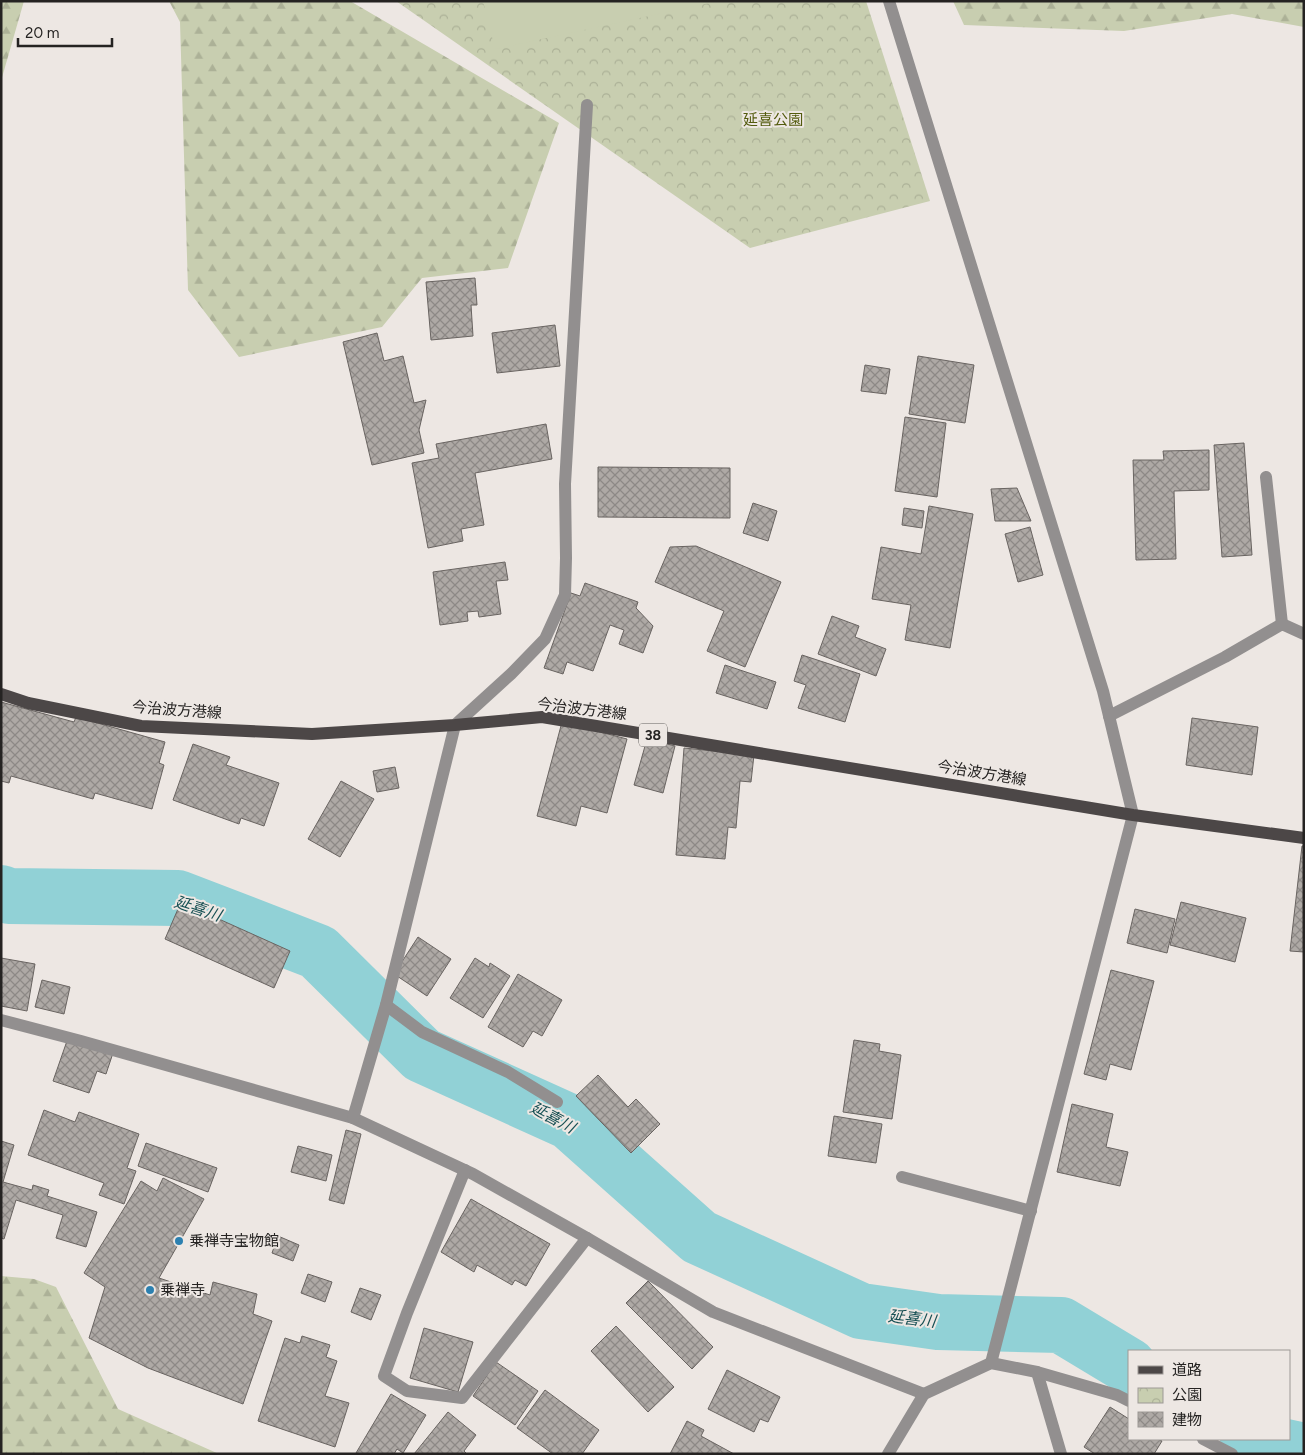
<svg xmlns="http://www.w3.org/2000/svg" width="1305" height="1455" font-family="Figtree,'Noto Sans JP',sans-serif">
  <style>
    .forest { fill: url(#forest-firs) }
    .park { fill: url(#park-crowns) }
    .pitch { fill: #c8ceb0 }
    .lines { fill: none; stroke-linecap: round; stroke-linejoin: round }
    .river { stroke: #91d1d6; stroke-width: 56 }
    .building { fill: url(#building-cross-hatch); stroke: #696461 }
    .minor { stroke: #928f8f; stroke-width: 12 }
    .primary { stroke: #4c4747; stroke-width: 12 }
    .poi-dot { fill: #2c80b0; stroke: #ede7e3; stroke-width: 2 }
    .labels { text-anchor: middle; stroke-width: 4; stroke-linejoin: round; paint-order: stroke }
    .shield { fill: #ede7e3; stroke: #615e5c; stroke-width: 1 }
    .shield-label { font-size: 14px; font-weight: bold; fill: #252322 }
    .park-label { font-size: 15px; fill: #535b0e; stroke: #ede7e3 }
    .street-label { font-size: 15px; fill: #252322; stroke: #ede7e3 }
    .poi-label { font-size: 15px; fill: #252322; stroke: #ede7e3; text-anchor: start }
    .water-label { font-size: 16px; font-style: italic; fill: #175054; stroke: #ede7e3 }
  </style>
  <defs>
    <pattern id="forest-firs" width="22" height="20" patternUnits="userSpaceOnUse" patternTransform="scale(1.25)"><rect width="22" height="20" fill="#c8ceb0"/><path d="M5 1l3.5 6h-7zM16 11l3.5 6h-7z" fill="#acb197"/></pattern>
    <pattern id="park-crowns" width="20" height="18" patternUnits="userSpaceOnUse" patternTransform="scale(1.25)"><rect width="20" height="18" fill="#c8ceb0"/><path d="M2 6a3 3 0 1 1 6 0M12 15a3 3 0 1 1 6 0" fill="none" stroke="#acb197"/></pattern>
    <pattern id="building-cross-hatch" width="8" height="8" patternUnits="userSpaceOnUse" patternTransform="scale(1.25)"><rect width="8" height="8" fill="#aea9a5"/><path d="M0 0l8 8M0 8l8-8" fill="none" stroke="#8d8986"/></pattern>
  </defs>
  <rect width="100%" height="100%" fill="#ede7e3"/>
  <g class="forest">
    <path d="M 1,1 L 24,1 L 1,81 Z"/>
    <path d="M 169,1 L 350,1 L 559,123 L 508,268 L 422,278 L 382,327 L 239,357 L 188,290 L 180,22 Z"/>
    <path d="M 953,1 L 1304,1 L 1304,27 L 1232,14 L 1124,31 L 964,25 Z"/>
    <path d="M 1,1276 L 34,1279 L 56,1287 L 118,1409 L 219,1454 L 1,1454 Z"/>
  </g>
  <path class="park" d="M 396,1 L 866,1 L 930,201 L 750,248 Z"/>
  <path class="pitch" d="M 483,1 L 719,1 L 495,49 Z"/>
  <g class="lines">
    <g class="river">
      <path d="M 1,893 L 9,896 L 178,898 L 318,952 L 422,1055 L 570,1122 L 699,1237 L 861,1311 L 938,1322 L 1061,1325 L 1129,1366"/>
      <path d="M 1248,1439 L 1304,1451"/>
    </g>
  </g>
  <g class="building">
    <path d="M 475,278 L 477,305 L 471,305 L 473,336 L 431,340 L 426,282 Z"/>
    <path d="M 555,325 L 560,366 L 497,373 L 492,333 Z"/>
    <path d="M 377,333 L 384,361 L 403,356 L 414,403 L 426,400 L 419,430 L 424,453 L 372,465 L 343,342 Z"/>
    <path d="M 918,356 L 974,365 L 965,423 L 909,414 Z"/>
    <path d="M 865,365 L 890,369 L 886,394 L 861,391 Z"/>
    <path d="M 905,417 L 946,423 L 937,497 L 895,491 Z"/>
    <path d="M 546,424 L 552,459 L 475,473 L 484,525 L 461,529 L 463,541 L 428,548 L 412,463 L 439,458 L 436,444 Z"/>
    <path d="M 1244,443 L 1252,555 L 1222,557 L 1214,445 Z"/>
    <path d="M 1209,450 L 1209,490 L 1174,491 L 1176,559 L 1136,560 L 1133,460 L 1164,460 L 1163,451 Z"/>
    <path d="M 598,467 L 730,468 L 730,518 L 598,517 Z"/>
    <path d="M 1017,488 L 1031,521 L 995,521 L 991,489 Z"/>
    <path d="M 753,503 L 777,511 L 768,541 L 743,533 Z"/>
    <path d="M 929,506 L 973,514 L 950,648 L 905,640 L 911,605 L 872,599 L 881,547 L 921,554 Z"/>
    <path d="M 904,508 L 924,511 L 922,528 L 902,525 Z"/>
    <path d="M 1030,527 L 1043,575 L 1018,582 L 1005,534 Z"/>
    <path d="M 696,546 L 781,582 L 745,667 L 707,651 L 724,611 L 655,582 L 670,547 Z"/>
    <path d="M 505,562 L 508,580 L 496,581 L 501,614 L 479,617 L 478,611 L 467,612 L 468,621 L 440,625 L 433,572 Z"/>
    <path d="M 585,583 L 638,602 L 636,608 L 653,626 L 643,653 L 619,644 L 624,630 L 610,625 L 593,671 L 567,662 L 563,674 L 544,668 L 571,593 L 580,596 Z"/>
    <path d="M 832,616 L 859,626 L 855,637 L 886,649 L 876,676 L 818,654 Z"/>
    <path d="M 802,655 L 860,674 L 845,722 L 798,708 L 806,685 L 794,681 Z"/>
    <path d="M 725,665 L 776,682 L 767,709 L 716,693 Z"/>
    <path d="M 1,702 L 74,722 L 76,717 L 165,742 L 159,763 L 164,765 L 152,809 L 95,793 L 93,799 L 11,776 L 9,783 L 1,781 Z"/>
    <path d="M 1192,718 L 1258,727 L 1252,775 L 1186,765 Z"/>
    <path d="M 562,722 L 627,739 L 607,813 L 581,806 L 576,826 L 537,816 Z"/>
    <path d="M 647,739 L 675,746 L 663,793 L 634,785 Z"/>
    <path d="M 193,744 L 230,757 L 226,765 L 279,783 L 264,826 L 241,818 L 239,824 L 173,800 Z"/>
    <path d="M 684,748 L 754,755 L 751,782 L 740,781 L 736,828 L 728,827 L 725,859 L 676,855 Z"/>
    <path d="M 395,767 L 399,788 L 377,792 L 373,771 Z"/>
    <path d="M 341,781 L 374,799 L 340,857 L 308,839 Z"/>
    <path d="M 1302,846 L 1304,846 L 1304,952 L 1290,951 Z"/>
    <path d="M 181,902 L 290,951 L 274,988 L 165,939 Z"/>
    <path d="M 1181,902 L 1246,918 L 1235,962 L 1170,945 Z"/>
    <path d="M 1135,909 L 1175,919 L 1167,953 L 1127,943 Z"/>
    <path d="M 418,937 L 451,959 L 427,996 L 394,974 Z"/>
    <path d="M 1,958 L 35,964 L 27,1011 L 1,1006 Z"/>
    <path d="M 475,958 L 489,967 L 490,963 L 510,976 L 483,1018 L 450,998 Z"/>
    <path d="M 1111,970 L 1154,981 L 1131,1070 L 1110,1064 L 1106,1080 L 1084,1074 Z"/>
    <path d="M 518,974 L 562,1000 L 542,1036 L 533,1031 L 523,1047 L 488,1027 Z"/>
    <path d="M 42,980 L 70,987 L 64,1014 L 35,1007 Z"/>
    <path d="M 68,1038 L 113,1053 L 106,1074 L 97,1071 L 89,1093 L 53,1081 Z"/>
    <path d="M 854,1040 L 880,1044 L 879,1051 L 901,1055 L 892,1119 L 843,1112 Z"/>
    <path d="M 598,1075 L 628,1107 L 636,1099 L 660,1124 L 631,1153 L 576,1096 Z"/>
    <path d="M 1072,1104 L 1113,1114 L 1106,1147 L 1128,1152 L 1120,1186 L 1057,1172 Z"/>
    <path d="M 44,1110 L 75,1122 L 79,1112 L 139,1134 L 127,1168 L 136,1171 L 124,1204 L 99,1195 L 104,1183 L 28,1155 Z"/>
    <path d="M 834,1116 L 882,1124 L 876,1163 L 828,1156 Z"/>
    <path d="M 346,1130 L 361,1134 L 344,1204 L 329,1200 Z"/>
    <path d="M 1,1141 L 14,1145 L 3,1182 L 32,1190 L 33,1185 L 49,1190 L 47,1196 L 97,1212 L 86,1247 L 56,1238 L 63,1215 L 16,1200 L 4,1239 L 1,1238 Z"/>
    <path d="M 146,1143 L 217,1168 L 208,1192 L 138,1166 Z"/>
    <path d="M 298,1146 L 332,1155 L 326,1181 L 291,1172 Z"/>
    <path d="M 163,1178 L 204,1199 L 159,1278 L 210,1295 L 213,1282 L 257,1294 L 253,1314 L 272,1321 L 243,1404 L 148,1368 L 89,1338 L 105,1287 L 84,1273 L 141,1181 L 157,1191 Z"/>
    <path d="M 471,1199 L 550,1244 L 526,1286 L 515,1280 L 512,1285 L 477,1265 L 474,1272 L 441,1252 Z"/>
    <path d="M 278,1236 L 299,1245 L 293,1261 L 272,1253 Z"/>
    <path d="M 308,1274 L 332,1282 L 325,1302 L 301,1293 Z"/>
    <path d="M 648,1281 L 713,1347 L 692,1369 L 626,1303 Z"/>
    <path d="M 360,1288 L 381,1295 L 371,1320 L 351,1312 Z"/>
    <path d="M 616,1326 L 674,1387 L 648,1412 L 591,1351 Z"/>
    <path d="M 424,1328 L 473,1342 L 458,1392 L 410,1378 Z"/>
    <path d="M 302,1336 L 330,1345 L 326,1357 L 337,1361 L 325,1396 L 349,1403 L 335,1447 L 258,1421 L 285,1338 L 300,1343 Z"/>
    <path d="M 496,1362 L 538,1391 L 515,1425 L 473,1396 Z"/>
    <path d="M 727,1370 L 780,1397 L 768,1422 L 760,1419 L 754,1432 L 708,1409 Z"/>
    <path d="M 545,1390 L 599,1430 L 582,1454 L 553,1454 L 517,1428 Z"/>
    <path d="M 391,1394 L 426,1415 L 403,1453 L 397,1449 L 394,1454 L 358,1454 L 356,1453 Z"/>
    <path d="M 1110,1407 L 1129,1419 L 1129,1439 L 1158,1439 L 1162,1441 L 1154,1454 L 1095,1454 L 1084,1447 Z"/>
    <path d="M 448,1412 L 476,1435 L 464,1451 L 467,1454 L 414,1454 Z"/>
    <path d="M 687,1421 L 704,1430 L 701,1436 L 734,1454 L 670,1454 Z"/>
  </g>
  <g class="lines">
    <g class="minor">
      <path d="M 889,1 L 1103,691 L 1133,815 L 991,1363"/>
      <path d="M 1266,477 L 1282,624"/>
      <path d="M 1109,716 L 1225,657 L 1282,624 L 1304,634"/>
      <path d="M 386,1005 L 422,1032 L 508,1072 L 557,1102"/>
      <path d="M 1,1020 L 81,1041 L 353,1118 L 473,1174 L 587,1238 L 713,1312 L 924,1394"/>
      <path d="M 353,1118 L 386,1005 L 455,725 L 511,674 L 545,639 L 565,595 L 566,558 L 565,484 L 587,105"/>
      <path d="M 465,1170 L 407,1313 L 384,1376 L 407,1391 L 462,1398 L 587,1238"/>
      <path d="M 902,1177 L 1031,1211"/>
      <path d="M 1037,1372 L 1061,1454"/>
      <path d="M 1203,1439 L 1232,1454"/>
      <path d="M 888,1454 L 924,1394 L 991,1363 L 1037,1372 L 1117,1395 L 1129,1401"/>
    </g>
    <path class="primary" d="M 1,694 L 28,703 L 141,726 L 312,734 L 455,725 L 542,717 L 1133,815 L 1304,838"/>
  </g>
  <g class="poi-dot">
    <circle cx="179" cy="1241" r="5"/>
    <circle cx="150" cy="1290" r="5"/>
  </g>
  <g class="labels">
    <rect class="shield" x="639" y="723.5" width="28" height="23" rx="4"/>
    <g class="shield-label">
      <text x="653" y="740">38</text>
    </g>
    <g class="park-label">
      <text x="773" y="125">延喜公園</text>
    </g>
    <g class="street-label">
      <text transform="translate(582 709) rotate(7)" y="5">今治波方港線</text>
      <text transform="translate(177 710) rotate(4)" y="5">今治波方港線</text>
      <text transform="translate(982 773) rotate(9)" y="5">今治波方港線</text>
    </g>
    <g class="poi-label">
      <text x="189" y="1246">乗禅寺宝物館</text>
      <text x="160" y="1295">乗禅寺</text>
    </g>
    <g class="water-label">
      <text transform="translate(198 908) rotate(18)" y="6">延喜川</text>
      <text transform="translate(553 1117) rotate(28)" y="6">延喜川</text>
      <text transform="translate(912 1318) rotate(7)" y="6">延喜川</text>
    </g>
  </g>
  <rect width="1305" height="1455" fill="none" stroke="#252322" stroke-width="5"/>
  <rect x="1128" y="1350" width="162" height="90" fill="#ede7e3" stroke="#9d9996"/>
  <rect x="1138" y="1366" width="25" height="8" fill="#4c4747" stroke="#9d9996"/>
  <text x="1172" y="1375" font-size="15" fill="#252322">道路</text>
  <rect x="1138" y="1388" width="25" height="15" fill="url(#park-crowns)" stroke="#9d9996"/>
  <text x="1172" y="1400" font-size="15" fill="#252322">公園</text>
  <rect x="1138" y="1412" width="25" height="15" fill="url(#building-cross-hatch)" stroke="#9d9996"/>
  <text x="1172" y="1425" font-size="15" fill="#252322">建物</text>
  <path d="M18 38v8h94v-8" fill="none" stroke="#252322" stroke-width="2.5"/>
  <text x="25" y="38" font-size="15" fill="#252322" stroke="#ede7e3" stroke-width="4" paint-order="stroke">20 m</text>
</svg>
